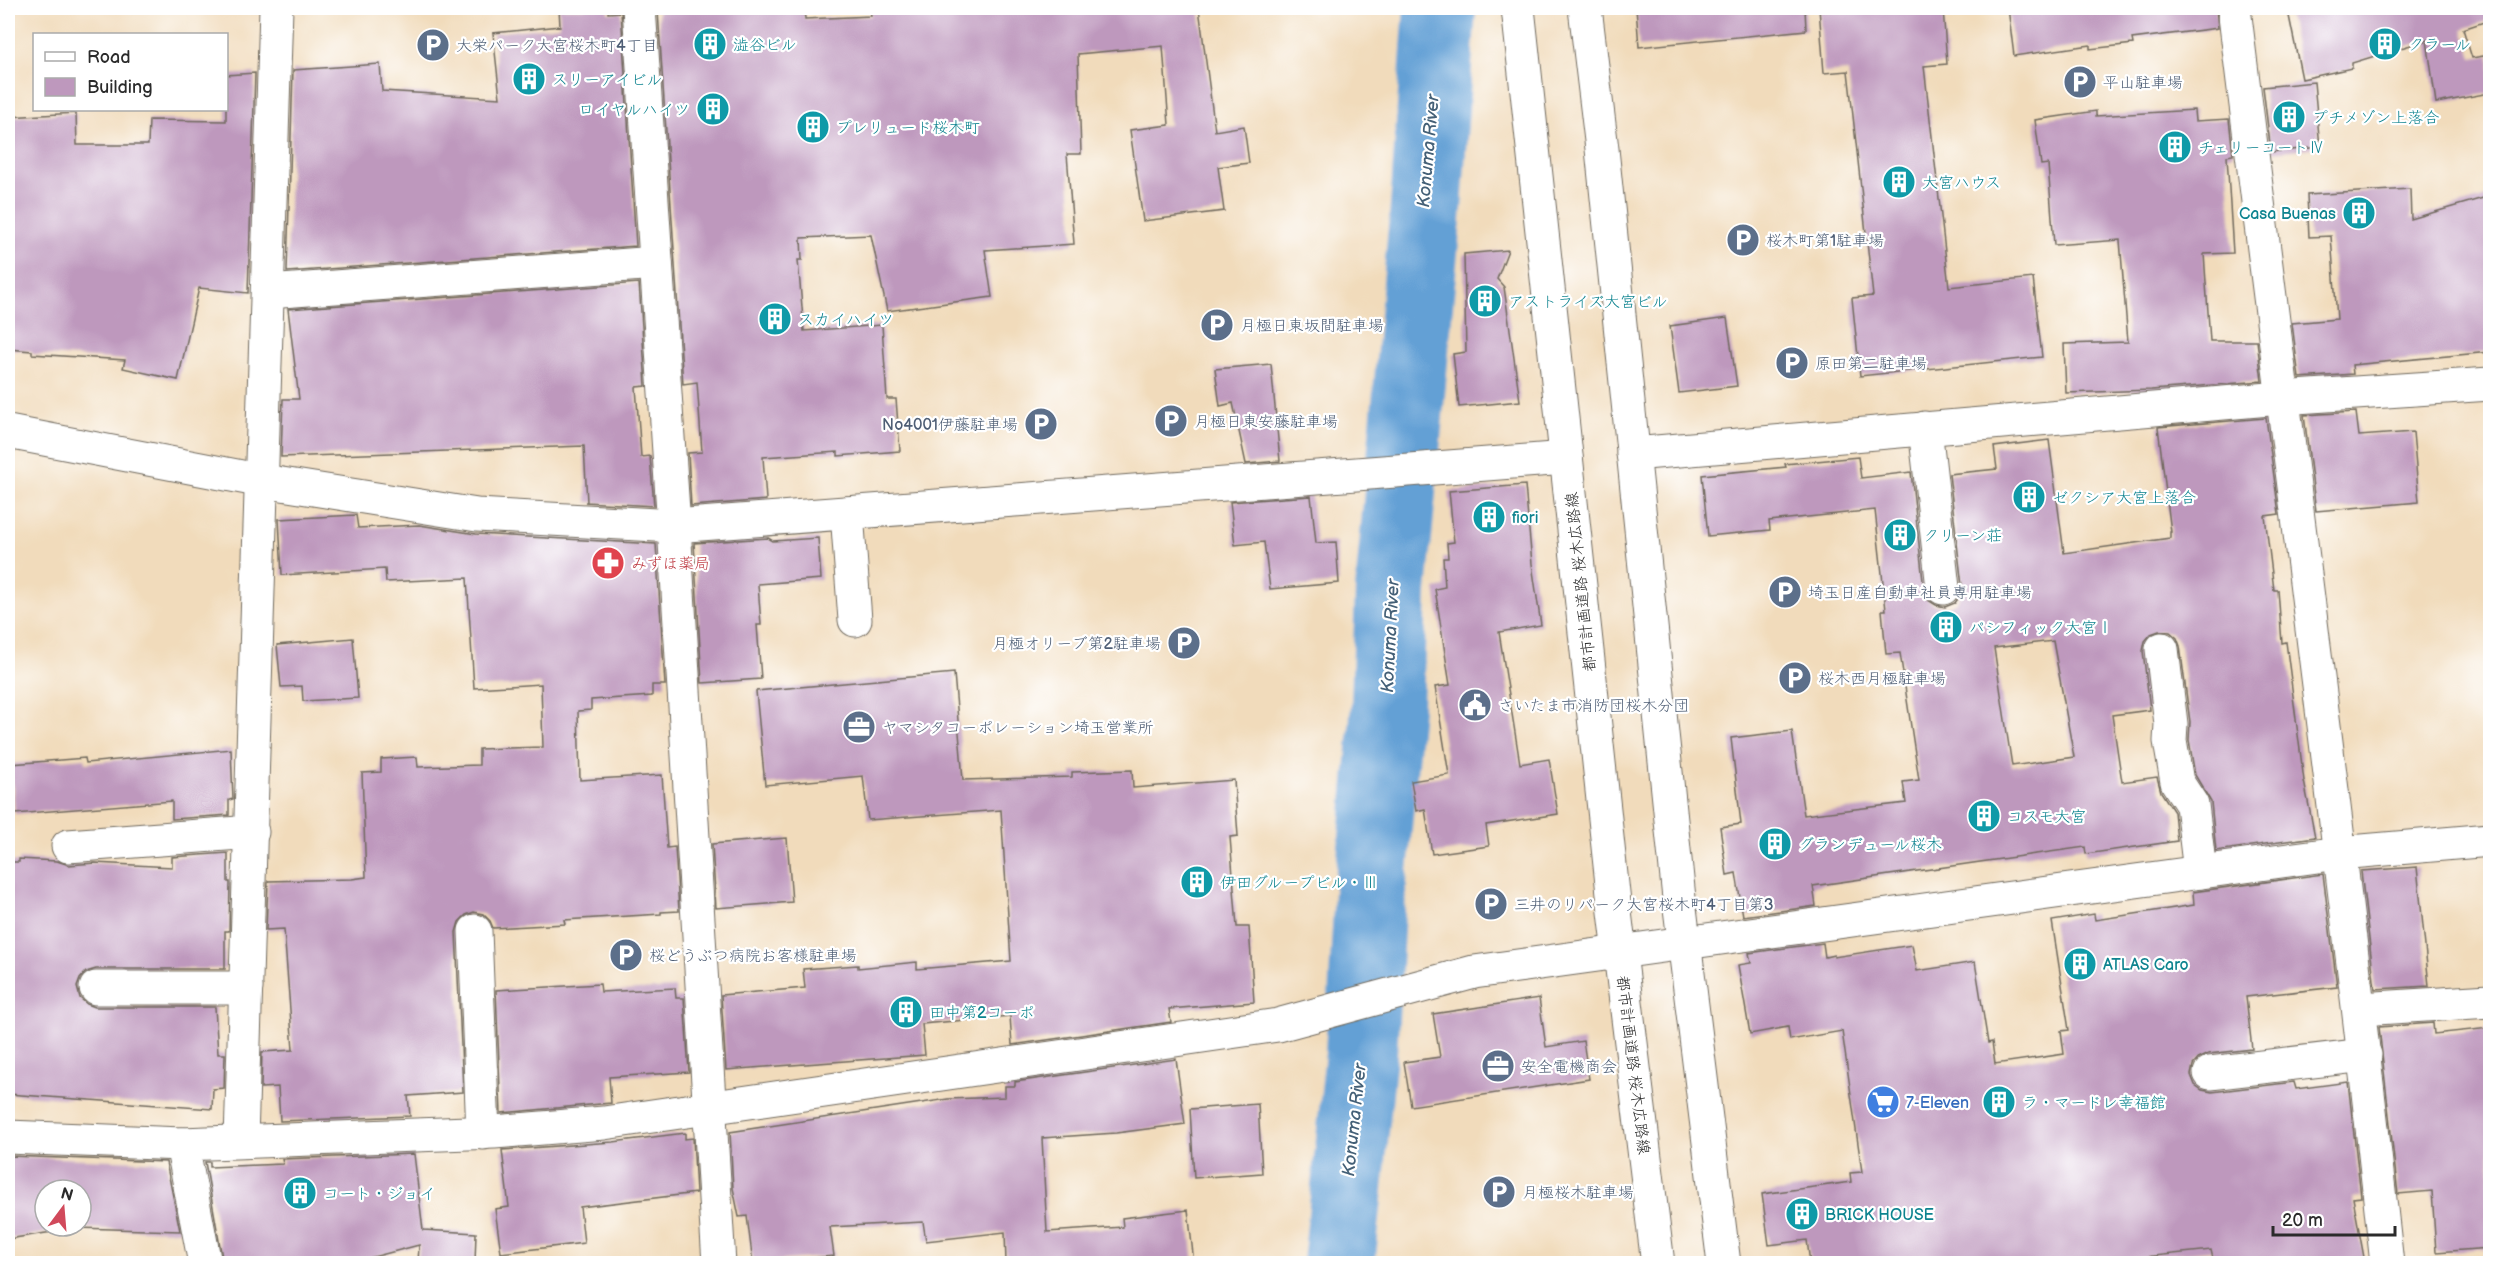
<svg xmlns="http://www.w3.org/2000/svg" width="2498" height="1271" font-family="'Balsamiq Sans','Klee One',sans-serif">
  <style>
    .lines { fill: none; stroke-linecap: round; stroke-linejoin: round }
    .river { stroke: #63a0d5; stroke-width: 72 }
    .building { fill: #be98bd; fill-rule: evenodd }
    .minor-casing { stroke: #70695d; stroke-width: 35 }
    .minor { stroke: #fff; stroke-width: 33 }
    .labels { text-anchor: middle; stroke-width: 4.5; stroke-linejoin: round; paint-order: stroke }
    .culture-label { font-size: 16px; fill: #0d838f; stroke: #fff; text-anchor: start }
    .service-label { font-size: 16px; fill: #4e5e75; stroke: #fff; text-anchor: start }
    .health-label { font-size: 16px; fill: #be3a42; stroke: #fff; text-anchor: start }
    .street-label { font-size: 16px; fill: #2b2b2b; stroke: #fff }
    .shop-label { font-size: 16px; fill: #366cbe; stroke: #fff; text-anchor: start }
    .water-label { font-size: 18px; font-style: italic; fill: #446077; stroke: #fff }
  </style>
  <rect width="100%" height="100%" fill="#fff"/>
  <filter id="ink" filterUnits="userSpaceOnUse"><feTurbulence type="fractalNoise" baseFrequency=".0167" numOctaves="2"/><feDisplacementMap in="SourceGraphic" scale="12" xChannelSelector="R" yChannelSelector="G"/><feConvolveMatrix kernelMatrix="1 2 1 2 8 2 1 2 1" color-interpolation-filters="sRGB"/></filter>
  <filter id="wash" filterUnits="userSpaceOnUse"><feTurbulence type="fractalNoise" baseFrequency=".008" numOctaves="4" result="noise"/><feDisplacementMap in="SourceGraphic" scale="24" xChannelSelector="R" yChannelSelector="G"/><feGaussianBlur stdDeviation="1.35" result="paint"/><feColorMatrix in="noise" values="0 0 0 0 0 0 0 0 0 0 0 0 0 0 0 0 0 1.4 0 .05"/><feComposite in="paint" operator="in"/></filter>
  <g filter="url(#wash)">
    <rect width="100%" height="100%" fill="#f1dbbb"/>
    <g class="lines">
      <path class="river" d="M 1339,1264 L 1361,1054 L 1370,892 L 1387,707 L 1391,591 L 1426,207 L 1440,8"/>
    </g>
    <g id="blocks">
      <g class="building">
        <path d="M 559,8 L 608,8 L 608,13 L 621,12 L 636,246 L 287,272 L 293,70 L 380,64 L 382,91 L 500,98 L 493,33 L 560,26 Z"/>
        <path d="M 765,8 L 804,8 L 805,19 L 871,16 L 870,8 L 1199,8 L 1215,131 L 1244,126 L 1249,163 L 1218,167 L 1224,211 L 1143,221 L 1130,130 L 1169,125 L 1163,46 L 1078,54 L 1081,154 L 1067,154 L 1074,244 L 985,250 L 992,297 L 887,311 L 871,235 L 801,238 L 802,260 L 798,260 L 804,331 L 882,325 L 887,399 L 896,399 L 900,451 L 838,456 L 838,452 L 763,457 L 766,500 L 691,506 L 688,453 L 702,452 L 697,382 L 683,384 L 658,11 Z"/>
        <path d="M 1636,8 L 1805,8 L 1806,30 L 1639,47 Z"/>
        <path d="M 1819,8 L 1943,8 L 1947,64 L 1924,66 L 1949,287 L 2033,278 L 2042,357 L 1860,376 L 1852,298 L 1873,296 L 1848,71 L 1824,73 Z"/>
        <path d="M 2008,8 L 2216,8 L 2218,28 L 2132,39 L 2133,44 L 2090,49 L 2090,45 L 2014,56 Z"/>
        <path d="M 2308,8 L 2490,8 L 2490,20 L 2463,29 L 2472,58 L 2490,55 L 2490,93 L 2436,103 L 2427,40 L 2352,63 L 2352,68 L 2302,79 L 2288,11 Z"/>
        <path d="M 255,73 L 248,293 L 199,288 L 178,380 L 123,368 L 125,360 L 32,354 L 32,351 L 8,349 L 8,117 L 76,113 L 77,145 L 148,145 L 149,120 L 226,121 L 226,75 Z"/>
        <path d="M 2314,82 L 2320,147 L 2271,152 L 2263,87 Z"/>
        <path d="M 2194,110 L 2195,121 L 2229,119 L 2233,155 L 2227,156 L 2233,253 L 2204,254 L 2210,341 L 2257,341 L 2262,381 L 2151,390 L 2066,393 L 2064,344 L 2128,342 L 2120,240 L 2054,245 L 2048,164 L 2041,165 L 2035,120 L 2096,111 L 2096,116 Z"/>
        <path d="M 2410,189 L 2411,219 L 2490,196 L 2490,352 L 2352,365 L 2353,374 L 2299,378 L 2292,323 L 2337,319 L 2331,236 L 2309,237 L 2307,195 Z"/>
        <path d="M 1508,250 L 1497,279 L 1504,287 L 1520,401 L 1459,407 L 1453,354 L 1466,352 L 1464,254 Z"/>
        <path d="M 639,283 L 646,386 L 636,387 L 641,457 L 650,456 L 654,506 L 585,502 L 587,502 L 584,446 L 281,457 L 283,399 L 299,399 L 288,309 Z"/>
        <path d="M 1727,318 L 1737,386 L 1679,393 L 1670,326 Z"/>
        <path d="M 1271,364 L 1280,461 L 1246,464 L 1233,403 L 1220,406 L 1215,369 Z"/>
        <path d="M 2356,412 L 2359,436 L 2413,432 L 2419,502 L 2316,511 L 2304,415 Z"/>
        <path d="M 2266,418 L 2279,514 L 2265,516 L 2274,590 L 2278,590 L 2282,643 L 2286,642 L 2304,781 L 2315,837 L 2216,851 L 2211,802 L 2195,775 L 2189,740 L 2190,722 L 2180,646 L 2177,638 L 2170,632 L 2159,631 L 2151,634 L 2145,641 L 2143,651 L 2150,710 L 2112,715 L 2122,782 L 2157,777 L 2161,792 L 2174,812 L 2177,841 L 2086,854 L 2085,847 L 1813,886 L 1816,906 L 1743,916 L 1736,873 L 1727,875 L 1720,827 L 1741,824 L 1731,738 L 1792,731 L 1804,815 L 1906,803 L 1903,782 L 1919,780 L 1900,653 L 1886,654 L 1882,610 L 1886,610 L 1875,510 L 1769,521 L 1770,530 L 1708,536 L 1702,475 L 1786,467 L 1785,464 L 1858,457 L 1861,478 L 1911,472 L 1924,590 L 1928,600 L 1936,605 L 1945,607 L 1955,603 L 1960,596 L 1962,586 L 1949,474 L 1997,469 L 1994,447 L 2049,440 L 2064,553 L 2170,538 L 2170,532 L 2171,532 L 2158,427 ZM 2053,641 L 2074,757 L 2012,766 L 1994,648 Z"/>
        <path d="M 1525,485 L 1532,564 L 1541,625 L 1499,632 L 1520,764 L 1549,759 L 1558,814 L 1486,825 L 1489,846 L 1432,854 L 1425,809 L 1416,811 L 1411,781 L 1449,775 L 1435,687 L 1450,685 L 1435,589 L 1445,587 L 1443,558 L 1448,558 L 1447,543 L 1454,542 L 1449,491 Z"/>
        <path d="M 1311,496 L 1316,543 L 1336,542 L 1339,583 L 1270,589 L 1264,542 L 1235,545 L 1230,502 Z"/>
        <path d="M 356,515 L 358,528 L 419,525 L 476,534 L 656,544 L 665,685 L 652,685 L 652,696 L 591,700 L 591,710 L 578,711 L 580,780 L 662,775 L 667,848 L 675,847 L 679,911 L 661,912 L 661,914 L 564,920 L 565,924 L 493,928 L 490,921 L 483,914 L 474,912 L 466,915 L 459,922 L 456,932 L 463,1092 L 408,1096 L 410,1116 L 280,1121 L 278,1087 L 261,1088 L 262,1052 L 293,1050 L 284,929 L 266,930 L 268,881 L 352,879 L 366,877 L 362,773 L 381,772 L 381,759 L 417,757 L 418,767 L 479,765 L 479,749 L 543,747 L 541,684 L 474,688 L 467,578 L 386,582 L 385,569 L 282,575 L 279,519 Z"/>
        <path d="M 768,538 L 773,541 L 818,538 L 821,579 L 758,584 L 761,625 L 757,625 L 761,679 L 702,683 L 694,543 Z"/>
        <path d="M 353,638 L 358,698 L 303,701 L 302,686 L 281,687 L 277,645 Z"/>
        <path d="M 954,673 L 963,780 L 1072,777 L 1072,772 L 1132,770 L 1133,788 L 1234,780 L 1238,836 L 1230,837 L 1237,927 L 1249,927 L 1254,1002 L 1169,1009 L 1171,1022 L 1012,1045 L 1010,1016 L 922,1024 L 925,1055 L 726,1070 L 721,995 L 805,988 L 803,969 L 858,965 L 858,968 L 917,962 L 917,969 L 1011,961 L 1001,810 L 868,820 L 863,776 L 765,785 L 756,691 Z"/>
        <path d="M 231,749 L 233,799 L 229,800 L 229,815 L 172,819 L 172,801 L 15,814 L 11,764 L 85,758 L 86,763 Z"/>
        <path d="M 787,838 L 792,902 L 716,908 L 712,844 Z"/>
        <path d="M 228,853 L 228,882 L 230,882 L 229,931 L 225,931 L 225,969 L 96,969 L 86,972 L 80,979 L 77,987 L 80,998 L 87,1004 L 95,1007 L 215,1007 L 218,1054 L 225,1054 L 224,1088 L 213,1089 L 212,1109 L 8,1094 L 8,862 L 19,862 L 19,859 L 57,861 L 69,865 L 95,863 L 172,867 L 172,857 Z"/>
        <path d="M 2417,867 L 2429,986 L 2375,989 L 2361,871 Z"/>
        <path d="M 2323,874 L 2337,987 L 2246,997 L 2252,1049 L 2208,1054 L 2199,1058 L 2193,1065 L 2191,1075 L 2195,1085 L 2202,1090 L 2212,1092 L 2294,1082 L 2296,1089 L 2348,1082 L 2361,1197 L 2353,1198 L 2365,1263 L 2214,1263 L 2211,1250 L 2087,1263 L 1810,1263 L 1807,1240 L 1769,1245 L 1762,1194 L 1851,1182 L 1850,1173 L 1862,1172 L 1842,1031 L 1790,1040 L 1788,1027 L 1750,1034 L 1738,965 L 1751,963 L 1749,953 L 1823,943 L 1825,957 L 1834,955 L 1834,957 L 1912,945 L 1917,971 L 1975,962 L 1988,1043 L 1992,1042 L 1995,1064 L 2064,1054 L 2061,1031 L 2069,1030 L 2052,921 L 2094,914 L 2095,920 L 2194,905 L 2193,892 Z"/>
        <path d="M 600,984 L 601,992 L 675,988 L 676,998 L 684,998 L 689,1072 L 609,1077 L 611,1103 L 501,1113 L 496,990 Z"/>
        <path d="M 1539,998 L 1546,1047 L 1583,1041 L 1589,1079 L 1411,1106 L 1404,1062 L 1440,1057 L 1433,1014 Z"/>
        <path d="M 2433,1023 L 2434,1034 L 2490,1028 L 2490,1248 L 2436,1252 L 2432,1191 L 2398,1194 L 2379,1027 Z"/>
        <path d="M 1176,1059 L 1185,1124 L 1116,1133 L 1042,1138 L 1047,1232 L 1123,1227 L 1122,1218 L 1188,1210 L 1194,1263 L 1006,1263 L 1005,1232 L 926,1241 L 923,1222 L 830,1227 L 834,1256 L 753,1263 L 747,1216 L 739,1217 L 733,1188 L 730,1132 L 948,1099 L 1005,1097 L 1005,1086 L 1015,1086 L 1015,1082 Z"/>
        <path d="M 1258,1104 L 1262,1173 L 1194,1178 L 1190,1109 Z"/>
        <path d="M 685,1133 L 685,1139 L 693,1138 L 696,1193 L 580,1207 L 584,1243 L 501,1253 L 495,1209 L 509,1207 L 502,1150 L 613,1142 Z"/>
        <path d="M 414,1154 L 423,1230 L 476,1233 L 475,1263 L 418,1263 L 419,1245 L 350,1263 L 223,1263 L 205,1162 L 210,1162 L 210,1167 L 283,1164 L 282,1159 Z"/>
        <path d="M 8,1156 L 166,1162 L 180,1231 L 77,1228 L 8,1239 ZM 45,1190 L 81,1190 L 81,1226 L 45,1226 Z"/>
      </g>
    </g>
  </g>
  <g filter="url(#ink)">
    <use href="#blocks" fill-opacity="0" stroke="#70695d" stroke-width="1.5"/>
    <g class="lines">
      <defs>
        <g id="minor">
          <path d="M 639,8 L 674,526 L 719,1264"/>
          <path d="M 1518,8 L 1615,912 L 1658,1264"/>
          <path d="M 1585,8 L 1602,149 L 1680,908 L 1724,1264"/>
          <path d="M 2234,8 C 2285,426 2342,844 2387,1264"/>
          <path d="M 268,292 L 656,263"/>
          <path d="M 1925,428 L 1943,588"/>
          <path d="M 8,432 L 263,481 L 477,515 L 674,526 L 1566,458"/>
          <path d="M 1633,454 L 2281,398 L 2490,384"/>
          <path d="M 847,513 L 855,620"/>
          <path d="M 2162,649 L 2171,724 L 2170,741 L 2177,782 L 2192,805 L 2200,872"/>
          <path d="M 68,846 L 252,832"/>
          <path d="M 475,931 L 483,1133"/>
          <path d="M 96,988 L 246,988"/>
          <path d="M 2360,1009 L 2490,1001"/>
          <path d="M 2210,1073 L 2365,1055"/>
          <path d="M 8,1137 L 182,1144 L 494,1132 L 604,1123 L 1278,1025 L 1474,972 L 2339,853 L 2490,840"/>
          <path d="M 241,1140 L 276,8"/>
          <path d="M 182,1144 L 205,1264"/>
        </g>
      </defs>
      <use href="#minor" class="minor-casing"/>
      <use href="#minor" class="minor"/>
    </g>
  </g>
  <defs>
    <symbol id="building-disc" viewBox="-11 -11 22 22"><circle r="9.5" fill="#0f9aa8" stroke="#fff"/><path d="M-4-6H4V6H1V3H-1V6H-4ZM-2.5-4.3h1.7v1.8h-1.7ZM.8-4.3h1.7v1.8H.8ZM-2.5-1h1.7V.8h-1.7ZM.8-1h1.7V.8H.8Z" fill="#fff"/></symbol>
    <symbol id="parking-disc" viewBox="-11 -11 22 22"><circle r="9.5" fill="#5c6f8a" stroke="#fff"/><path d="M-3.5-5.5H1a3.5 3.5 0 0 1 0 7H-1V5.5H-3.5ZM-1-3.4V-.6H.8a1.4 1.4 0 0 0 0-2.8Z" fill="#fff"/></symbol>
    <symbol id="pharmacy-disc" viewBox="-11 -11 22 22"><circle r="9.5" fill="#e0444e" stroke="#fff"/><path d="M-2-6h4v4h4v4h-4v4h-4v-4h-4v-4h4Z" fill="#fff"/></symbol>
    <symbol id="civic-disc" viewBox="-11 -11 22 22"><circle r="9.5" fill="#5c6f8a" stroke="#fff"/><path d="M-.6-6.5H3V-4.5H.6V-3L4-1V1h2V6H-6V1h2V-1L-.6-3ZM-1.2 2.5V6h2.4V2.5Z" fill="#fff"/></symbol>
    <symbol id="office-disc" viewBox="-11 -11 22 22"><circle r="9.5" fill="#5c6f8a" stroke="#fff"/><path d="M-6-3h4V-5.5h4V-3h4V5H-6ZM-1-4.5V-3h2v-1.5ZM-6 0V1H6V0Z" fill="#fff"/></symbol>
    <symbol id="supermarket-disc" viewBox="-11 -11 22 22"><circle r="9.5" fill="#3f7fe0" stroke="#fff"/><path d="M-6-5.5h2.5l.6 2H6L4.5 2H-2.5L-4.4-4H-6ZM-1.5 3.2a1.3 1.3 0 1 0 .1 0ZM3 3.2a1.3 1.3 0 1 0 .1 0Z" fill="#fff"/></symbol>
  </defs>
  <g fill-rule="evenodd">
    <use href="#building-disc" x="691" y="25" width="38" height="38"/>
    <use href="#building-disc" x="2366" y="25" width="38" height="38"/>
    <use href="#parking-disc" x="414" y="26" width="38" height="38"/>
    <use href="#building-disc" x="510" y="60" width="38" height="38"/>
    <use href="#parking-disc" x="2061" y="63" width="38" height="38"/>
    <use href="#building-disc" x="694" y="90" width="38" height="38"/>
    <use href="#building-disc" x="2270" y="98" width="38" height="38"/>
    <use href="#building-disc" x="794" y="108" width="38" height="38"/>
    <use href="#building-disc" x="2156" y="128" width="38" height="38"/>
    <use href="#building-disc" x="1880" y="163" width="38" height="38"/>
    <use href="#building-disc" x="2340" y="194" width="38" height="38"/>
    <use href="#parking-disc" x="1724" y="221" width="38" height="38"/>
    <use href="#building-disc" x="1466" y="282" width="38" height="38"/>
    <use href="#building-disc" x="756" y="300" width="38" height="38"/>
    <use href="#parking-disc" x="1198" y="306" width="38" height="38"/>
    <use href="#parking-disc" x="1773" y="344" width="38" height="38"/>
    <use href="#parking-disc" x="1152" y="402" width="38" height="38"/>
    <use href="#parking-disc" x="1022" y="405" width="38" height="38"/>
    <use href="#building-disc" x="2010" y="478" width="38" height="38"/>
    <use href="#building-disc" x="1470" y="498" width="38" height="38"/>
    <use href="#building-disc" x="1881" y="516" width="38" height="38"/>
    <use href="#pharmacy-disc" x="589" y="544" width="38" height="38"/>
    <use href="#parking-disc" x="1766" y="573" width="38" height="38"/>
    <use href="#building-disc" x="1927" y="608" width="38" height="38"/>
    <use href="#parking-disc" x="1165" y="624" width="38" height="38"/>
    <use href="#parking-disc" x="1776" y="659" width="38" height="38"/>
    <use href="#civic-disc" x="1456" y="686" width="38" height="38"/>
    <use href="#office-disc" x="840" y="708" width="38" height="38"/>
    <use href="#building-disc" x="1965" y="797" width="38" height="38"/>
    <use href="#building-disc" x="1756" y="825" width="38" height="38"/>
    <use href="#building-disc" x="1178" y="863" width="38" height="38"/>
    <use href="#parking-disc" x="1472" y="885" width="38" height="38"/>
    <use href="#parking-disc" x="607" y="936" width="38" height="38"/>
    <use href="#building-disc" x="2061" y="945" width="38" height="38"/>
    <use href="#building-disc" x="887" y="993" width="38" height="38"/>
    <use href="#office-disc" x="1479" y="1047" width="38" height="38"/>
    <use href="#supermarket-disc" x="1864" y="1083" width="38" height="38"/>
    <use href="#building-disc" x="1980" y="1083" width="38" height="38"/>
    <use href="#parking-disc" x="1480" y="1173" width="38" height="38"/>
    <use href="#building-disc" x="281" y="1174" width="38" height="38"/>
    <use href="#building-disc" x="1783" y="1195" width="38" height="38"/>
  </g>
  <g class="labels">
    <g class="culture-label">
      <text x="733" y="50">澁谷ビル</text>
      <text x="2408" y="50">クラール</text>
      <text x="552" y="85">スリーアイビル</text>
      <text x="690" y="115" text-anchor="end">ロイヤルハイツ</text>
      <text x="2312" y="123">プチメゾン上落合</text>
      <text x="836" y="133">プレリュード桜木町</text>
      <text x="2198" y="153">チェリーコートⅣ</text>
      <text x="1922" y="188">大宮ハウス</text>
      <text x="2336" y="219" text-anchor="end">Casa Buenas</text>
      <text x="1508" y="307">アストライズ大宮ビル</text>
      <text x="798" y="325">スカイハイツ</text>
      <text x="2052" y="503">ゼクシア大宮上落合</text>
      <text x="1512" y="523">fiori</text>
      <text x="1923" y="541">クリーン荘</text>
      <text x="1969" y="633">パシフィック大宮Ⅰ</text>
      <text x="2007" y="822">コスモ大宮</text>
      <text x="1798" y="850">グランデュール桜木</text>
      <text x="1220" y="888">伊田グループビル・Ⅲ</text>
      <text x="2103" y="970">ATLAS Caro</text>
      <text x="929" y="1018">田中第2コーポ</text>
      <text x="2022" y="1108">ラ・マードレ幸福館</text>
      <text x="323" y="1199">コート・ジョイ</text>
      <text x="1825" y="1220">BRICK HOUSE</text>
    </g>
    <g class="service-label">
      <text x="456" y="51">大栄パーク大宮桜木町4丁目</text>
      <text x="2103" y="88">平山駐車場</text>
      <text x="1766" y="246">桜木町第1駐車場</text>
      <text x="1240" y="331">月極日東坂間駐車場</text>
      <text x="1815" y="369">原田第二駐車場</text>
      <text x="1194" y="427">月極日東安藤駐車場</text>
      <text x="1018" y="430" text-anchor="end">No4001伊藤駐車場</text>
      <text x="1808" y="598">埼玉日産自動車社員専用駐車場</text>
      <text x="1161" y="649" text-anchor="end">月極オリーブ第2駐車場</text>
      <text x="1818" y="684">桜木西月極駐車場</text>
      <text x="1498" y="711">さいたま市消防団桜木分団</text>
      <text x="882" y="733">ヤマシタコーポレーション埼玉営業所</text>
      <text x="1514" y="910">三井のリパーク大宮桜木町4丁目第3</text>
      <text x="649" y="961">桜どうぶつ病院お客様駐車場</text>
      <text x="1521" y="1072">安全電機商会</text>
      <text x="1522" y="1198">月極桜木駐車場</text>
    </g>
    <g class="health-label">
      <text x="631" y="569">みずほ薬局</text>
    </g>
    <g class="street-label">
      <text transform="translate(1580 582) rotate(-96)" y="6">都市計画道路 桜木広路線</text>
      <text transform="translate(1634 1065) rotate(83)" y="6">都市計画道路 桜木広路線</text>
    </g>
    <g class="shop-label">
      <text x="1906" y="1108">7-Eleven</text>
    </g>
    <g class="water-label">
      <text transform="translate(1428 151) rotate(-85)" y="6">Konuma River</text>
      <text transform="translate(1390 636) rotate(-87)" y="6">Konuma River</text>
      <text transform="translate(1354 1120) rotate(-84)" y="6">Konuma River</text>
    </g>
  </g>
  <rect width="2498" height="1271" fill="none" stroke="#fff" stroke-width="30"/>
  <rect x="33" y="33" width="195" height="78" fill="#ffffff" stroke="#aaaaaa" stroke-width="1.5"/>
  <rect x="45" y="52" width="30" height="9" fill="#ffffff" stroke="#aaaaaa" stroke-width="1.5"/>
  <text x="87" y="63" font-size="18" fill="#2b2b2b">Road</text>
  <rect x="45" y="78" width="30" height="18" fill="#be98bd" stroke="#aaaaaa" stroke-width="1.5"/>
  <text x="87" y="93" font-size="18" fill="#2b2b2b">Building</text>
  <g transform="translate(63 1208) rotate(16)"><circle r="28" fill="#ffffff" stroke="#aaaaaa" stroke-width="1.5"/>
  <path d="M0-4.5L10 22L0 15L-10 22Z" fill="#d1495b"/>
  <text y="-9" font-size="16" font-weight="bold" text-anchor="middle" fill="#2b2b2b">N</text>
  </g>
  <path d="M2273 1226v9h122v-9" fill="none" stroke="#2b2b2b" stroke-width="3"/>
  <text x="2282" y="1226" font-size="18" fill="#2b2b2b" stroke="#ffffff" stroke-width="4.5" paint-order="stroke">20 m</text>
</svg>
